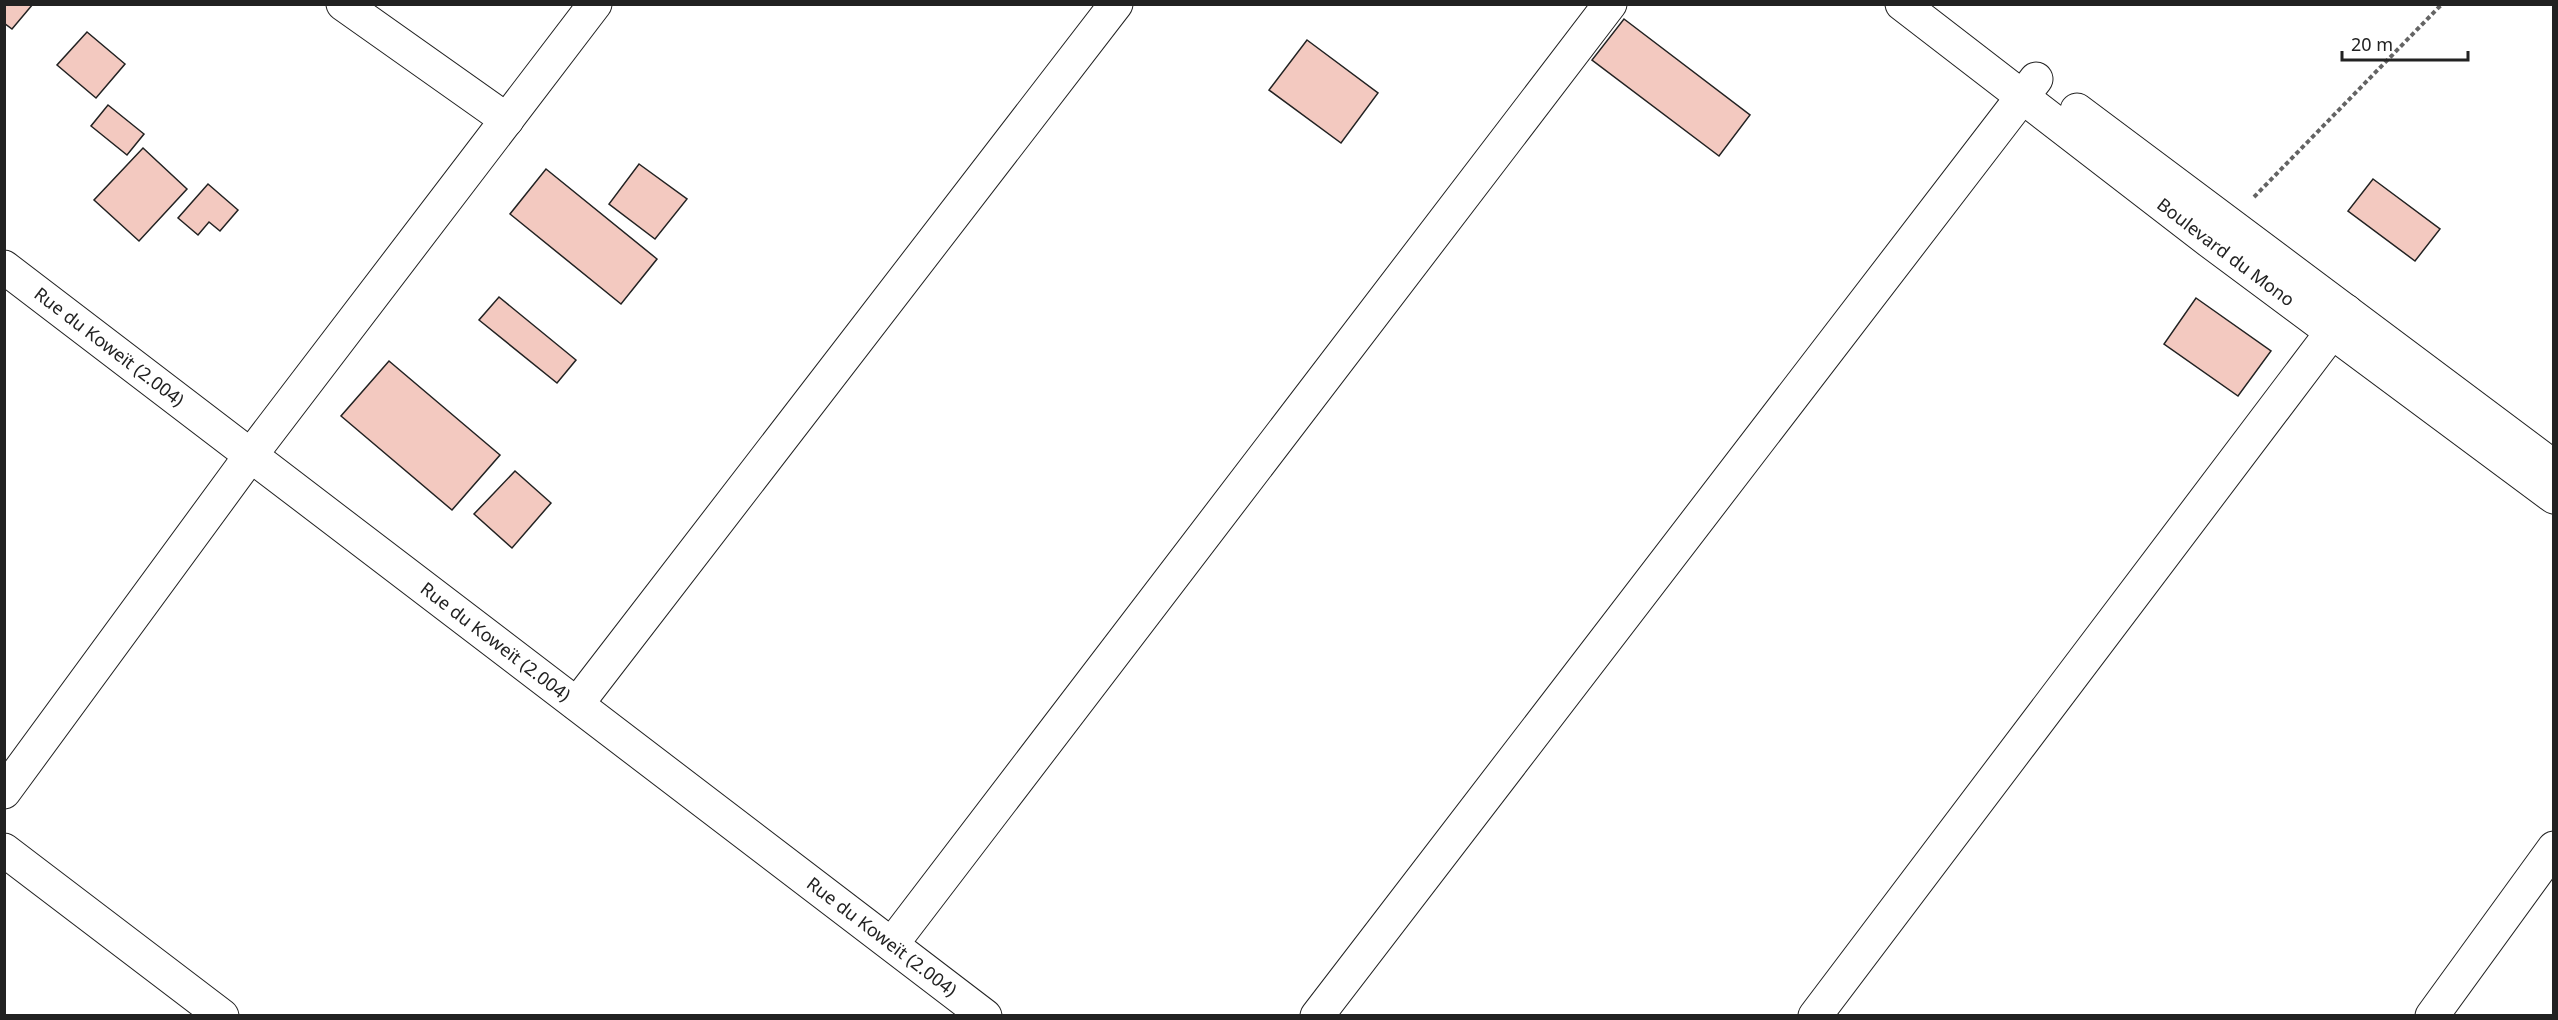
<svg xmlns="http://www.w3.org/2000/svg" width="2558" height="1020" font-family="'Noto Sans',sans-serif">
  <style>
    .building { fill: #f3c9c0; stroke: #222; stroke-width: 1.5 }
    .lines { fill: none; stroke-linecap: round; stroke-linejoin: round }
    .minor-casing { stroke: #222; stroke-width: 35 }
    .primary-casing { stroke: #222; stroke-width: 35 }
    .path { stroke: #646464; stroke-width: 4; stroke-dasharray: 4.5 3; stroke-linecap: butt }
    .minor { stroke: #fff; stroke-width: 33 }
    .primary { stroke: #fff; stroke-width: 33 }
    .labels { text-anchor: middle; stroke-width: 4.5; stroke-linejoin: round; paint-order: stroke }
    .street-label { font-size: 18px; fill: #222; stroke: #fff }
  </style>
  <rect width="100%" height="100%" fill="#fff"/>
  <g class="building">
    <path d="M 4,4 L 33,4 L 12,29 L 4,23 Z"/>
    <path d="M 1624,19 L 1750,115 L 1719,156 L 1592,60 Z"/>
    <path d="M 87,32 L 125,64 L 96,98 L 57,65 Z"/>
    <path d="M 1307,40 L 1378,93 L 1341,143 L 1269,90 Z"/>
    <path d="M 108,105 L 144,134 L 127,155 L 91,126 Z"/>
    <path d="M 143,148 L 187,189 L 139,241 L 94,200 Z"/>
    <path d="M 639,164 L 687,199 L 655,239 L 609,204 Z"/>
    <path d="M 546,169 L 657,259 L 621,304 L 510,214 Z"/>
    <path d="M 2373,179 L 2440,229 L 2415,261 L 2348,211 Z"/>
    <path d="M 208,184 L 238,210 L 220,231 L 209,222 L 198,235 L 178,218 Z"/>
    <path d="M 499,297 L 576,360 L 557,383 L 479,320 Z"/>
    <path d="M 2196,298 L 2271,351 L 2238,396 L 2164,344 Z"/>
    <path d="M 389,361 L 500,455 L 452,510 L 341,416 Z"/>
    <path d="M 515,471 L 551,503 L 512,548 L 474,514 Z"/>
  </g>
  <g class="lines">
    <defs>
      <g id="minor">
        <path d="M 343,4 L 507,120"/>
        <path id="s1" d="M 4,267 L 985,1016"/>
        <path d="M 577,704 L 1116,4"/>
        <path d="M 4,792 L 251,455 L 595,4"/>
        <path d="M 4,850 L 222,1016"/>
        <path d="M 892,944 L 1610,4"/>
        <path d="M 1317,1016 L 2036,79"/>
        <path d="M 1815,1016 L 2332,332 L 2346,311"/>
        <path d="M 2432,1016 L 2554,848"/>
      </g>
      <g id="primary">
        <path id="s2" d="M 1902,4 L 2212,243 L 2554,497"/>
        <path d="M 2077,110 L 2554,467"/>
      </g>
    </defs>
    <use href="#minor" class="minor-casing"/>
    <use href="#primary" class="primary-casing"/>
    <path class="path" d="M 2254,197 L 2442,4"/>
    <use href="#minor" class="minor"/>
    <use href="#primary" class="primary"/>
  </g>
  <g class="labels">
    <g class="street-label">
      <text dy="6" stroke="none"><textPath href="#s2" startOffset="408">Boulevard du Mono</textPath></text>
      <text dy="6" stroke="none"><textPath href="#s1" startOffset="132">Rue du Koweït (2.004)</textPath></text>
      <text dy="6" stroke="none"><textPath href="#s1" startOffset="618">Rue du Koweït (2.004)</textPath></text>
      <text dy="6" stroke="none"><textPath href="#s1" startOffset="1104">Rue du Koweït (2.004)</textPath></text>
    </g>
  </g>
  <rect width="2558" height="1020" fill="none" stroke="#222222" stroke-width="12"/>
  <path d="M2342 51v9h126v-9" fill="none" stroke="#222222" stroke-width="3"/>
  <text x="2351" y="51" font-size="18" fill="#222222" stroke="#ffffff" stroke-width="4.5" paint-order="stroke">20 m</text>
</svg>
